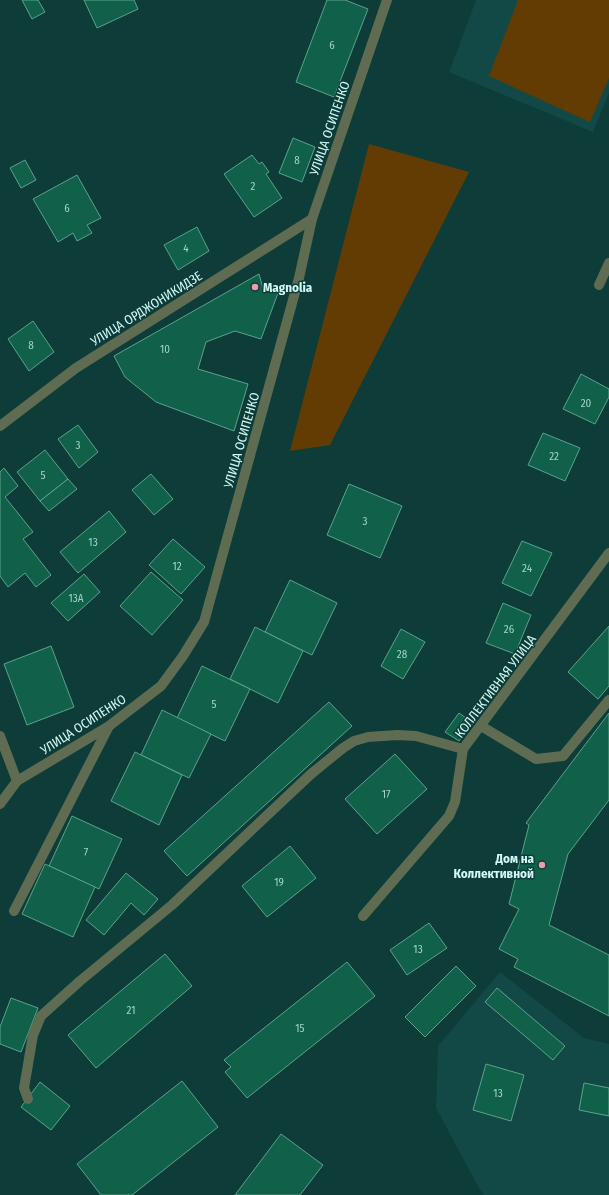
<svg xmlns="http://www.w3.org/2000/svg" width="609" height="1195" font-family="'Fira Sans Condensed',sans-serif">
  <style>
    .built { fill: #124946 }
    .green { fill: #633c03 }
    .building { fill: #10604a; stroke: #5ca38a }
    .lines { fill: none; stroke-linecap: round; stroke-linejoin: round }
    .lane { stroke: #5f6c52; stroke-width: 10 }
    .street { stroke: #5f6c52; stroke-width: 10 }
    .poi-dot { fill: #f39aa9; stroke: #0d3c39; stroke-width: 1.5 }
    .labels { text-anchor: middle; stroke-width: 3; stroke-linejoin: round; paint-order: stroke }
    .number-label { font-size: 11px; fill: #a1d2ca }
    .street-label { font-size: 13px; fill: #d1f8f4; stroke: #0d3c39 }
    .poi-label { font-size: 13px; font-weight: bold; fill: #d1f8f4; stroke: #0d3c39; text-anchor: start }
  </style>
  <rect width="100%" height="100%" fill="#0d3c39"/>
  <g class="built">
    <path d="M 476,0 L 609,0 L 609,93 L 593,132 L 449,72 Z"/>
    <path d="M 500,972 L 584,1038 L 609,1044 L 609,1195 L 484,1195 L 480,1190 L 436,1108 L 438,1046 Z"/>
  </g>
  <g class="green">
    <path d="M 518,0 L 609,0 L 609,78 L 590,122 L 489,76 Z"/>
    <path d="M 369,144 L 469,172 L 330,445 L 290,451 Z"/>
  </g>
  <g class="building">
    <path d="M 22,0 L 38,0 L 45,12 L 32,19 Z"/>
    <path d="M 84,0 L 134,0 L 138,9 L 97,28 Z"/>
    <path d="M 327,0 L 345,0 L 368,9 L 334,97 L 296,82 Z"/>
    <path d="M 293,138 L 315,147 L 302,182 L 279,173 Z"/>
    <path d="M 252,155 L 259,164 L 262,162 L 269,172 L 266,174 L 282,198 L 254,217 L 224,174 Z"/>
    <path d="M 25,160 L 36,180 L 21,188 L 10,168 Z"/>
    <path d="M 77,175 L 101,218 L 87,225 L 92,233 L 77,241 L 73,233 L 58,242 L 33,199 Z"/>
    <path d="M 197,227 L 209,251 L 178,270 L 164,245 Z"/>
    <path d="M 259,274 L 263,288 L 278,293 L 261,339 L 235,331 L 206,342 L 198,369 L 248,384 L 234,431 L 156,402 L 125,377 L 114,356 Z"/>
    <path d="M 33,321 L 54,352 L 29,371 L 8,339 Z"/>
    <path d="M 581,374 L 609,389 L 609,397 L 595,424 L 563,409 Z"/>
    <path d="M 78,425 L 98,452 L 79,468 L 58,439 Z"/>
    <path d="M 543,433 L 580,448 L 565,481 L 528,465 Z"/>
    <path d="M 45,450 L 68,479 L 40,501 L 17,472 Z"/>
    <path d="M 4,468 L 18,486 L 5,497 L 33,532 L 23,539 L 51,575 L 36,587 L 25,573 L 8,587 L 0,576 L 0,472 Z"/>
    <path d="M 151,474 L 173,499 L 154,515 L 132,490 Z"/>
    <path d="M 68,479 L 77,489 L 49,511 L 40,501 Z"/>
    <path d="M 349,484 L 402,506 L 380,558 L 327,535 Z"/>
    <path d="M 109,511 L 126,532 L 78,573 L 60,552 Z"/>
    <path d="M 173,539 L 205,567 L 181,594 L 149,565 Z"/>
    <path d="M 522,541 L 552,553 L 531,596 L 502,583 Z"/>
    <path d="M 151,572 L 183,600 L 152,635 L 120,606 Z"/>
    <path d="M 84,574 L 100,592 L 68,621 L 51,603 Z"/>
    <path d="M 290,580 L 337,603 L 312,655 L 265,632 Z"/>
    <path d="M 503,603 L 531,615 L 515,654 L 486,643 Z"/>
    <path d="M 609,626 L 609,686 L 598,699 L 568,672 Z"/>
    <path d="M 255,627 L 303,651 L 278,703 L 230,679 Z"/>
    <path d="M 401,629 L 425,642 L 403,679 L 381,666 Z"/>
    <path d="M 51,646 L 74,707 L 27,725 L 4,664 Z"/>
    <path d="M 202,666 L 250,689 L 225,741 L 177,718 Z"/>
    <path d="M 329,702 L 352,726 L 187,876 L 164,851 Z"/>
    <path d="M 162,710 L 211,734 L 189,778 L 141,755 Z"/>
    <path d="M 459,713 L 473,723 L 459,741 L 445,732 Z"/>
    <path d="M 609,713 L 609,800 L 568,854 L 549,925 L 609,955 L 609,1016 L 514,967 L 518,959 L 499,949 L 519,909 L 509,904 L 529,825 L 526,823 Z"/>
    <path d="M 135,752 L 182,775 L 159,825 L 111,801 Z"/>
    <path d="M 395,754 L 427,789 L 377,834 L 345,799 Z"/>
    <path d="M 72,816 L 122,839 L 99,889 L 49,866 Z"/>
    <path d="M 290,846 L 316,878 L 267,917 L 242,886 Z"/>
    <path d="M 45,864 L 95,887 L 73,937 L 22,914 Z"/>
    <path d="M 126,873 L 158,899 L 144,915 L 131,903 L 104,935 L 86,920 Z"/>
    <path d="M 429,923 L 447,948 L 407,975 L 390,950 Z"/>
    <path d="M 165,954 L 192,986 L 96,1068 L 68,1035 Z"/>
    <path d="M 347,962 L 375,996 L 247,1098 L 225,1072 L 231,1067 L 224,1060 Z"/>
    <path d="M 456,966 L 476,986 L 425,1037 L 405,1017 Z"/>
    <path d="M 497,988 L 565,1046 L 553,1060 L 485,1002 Z"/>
    <path d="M 11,998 L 38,1008 L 21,1052 L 0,1044 L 0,1027 Z"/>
    <path d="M 486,1064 L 524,1075 L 511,1121 L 473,1110 Z"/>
    <path d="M 182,1081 L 218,1127 L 132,1195 L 101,1195 L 77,1164 Z"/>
    <path d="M 40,1082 L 70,1106 L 51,1130 L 21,1107 Z"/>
    <path d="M 584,1083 L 609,1088 L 609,1116 L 579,1110 Z"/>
    <path d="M 281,1134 L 323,1165 L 300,1195 L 235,1195 Z"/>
  </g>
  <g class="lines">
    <g class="lane">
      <path d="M 599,285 L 609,263"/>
      <path d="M 481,726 L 536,759 L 563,756 L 609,700"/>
      <path d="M 14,911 L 109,726"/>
      <path d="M 28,1099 L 24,1088 L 33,1035 L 41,1016 L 80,981 L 172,905 L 311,774 L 343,748 L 354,741 L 368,737 L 397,735 L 416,736 L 463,749"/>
    </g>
    <g class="street">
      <path d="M 0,426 L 76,368 L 312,219"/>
      <path d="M 0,736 L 17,781"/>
      <path d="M 0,804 L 17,781 L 109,726 L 161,686 L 183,656 L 204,622 L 299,278 L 312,219 L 387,0"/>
      <path d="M 363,916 L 449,816 L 455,802 L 463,749 L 609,553"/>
    </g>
  </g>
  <g class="poi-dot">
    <circle cx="255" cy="287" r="4"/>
    <circle cx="542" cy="865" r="4"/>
  </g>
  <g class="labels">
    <g class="number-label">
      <text x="332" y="49">6</text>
      <text x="297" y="164">8</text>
      <text x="253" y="190">2</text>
      <text x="67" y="212">6</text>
      <text x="186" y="252">4</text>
      <text x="31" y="349">8</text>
      <text x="165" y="353">10</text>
      <text x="586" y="407">20</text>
      <text x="78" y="449">3</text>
      <text x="554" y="460">22</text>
      <text x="43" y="479">5</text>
      <text x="365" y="525">3</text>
      <text x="93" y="546">13</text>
      <text x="177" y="570">12</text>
      <text x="527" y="572">24</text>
      <text x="76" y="602">13А</text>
      <text x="509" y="633">26</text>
      <text x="402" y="658">28</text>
      <text x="214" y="708">5</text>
      <text x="386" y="798">17</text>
      <text x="86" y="856">7</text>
      <text x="279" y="886">19</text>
      <text x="418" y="953">13</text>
      <text x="131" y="1014">21</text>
      <text x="300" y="1032">15</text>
      <text x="498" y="1097">13</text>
    </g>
    <g class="street-label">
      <text transform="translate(329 128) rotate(-71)" y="5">УЛИЦА ОСИПЕНКО</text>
      <text transform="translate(146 308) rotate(-32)" y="5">УЛИЦА ОРДЖОНИКИДЗЕ</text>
      <text transform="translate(241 440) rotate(-74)" y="5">УЛИЦА ОСИПЕНКО</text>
      <text transform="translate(495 686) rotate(-53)" y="5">КОЛЛЕКТИВНАЯ УЛИЦА</text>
      <text transform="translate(83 724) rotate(-33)" y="5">УЛИЦА ОСИПЕНКО</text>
    </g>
    <g class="poi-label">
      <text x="263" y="292">Magnolia</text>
      <text x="534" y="863" text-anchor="end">Дом на<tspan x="534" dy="15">Коллективной</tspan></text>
    </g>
  </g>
</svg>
